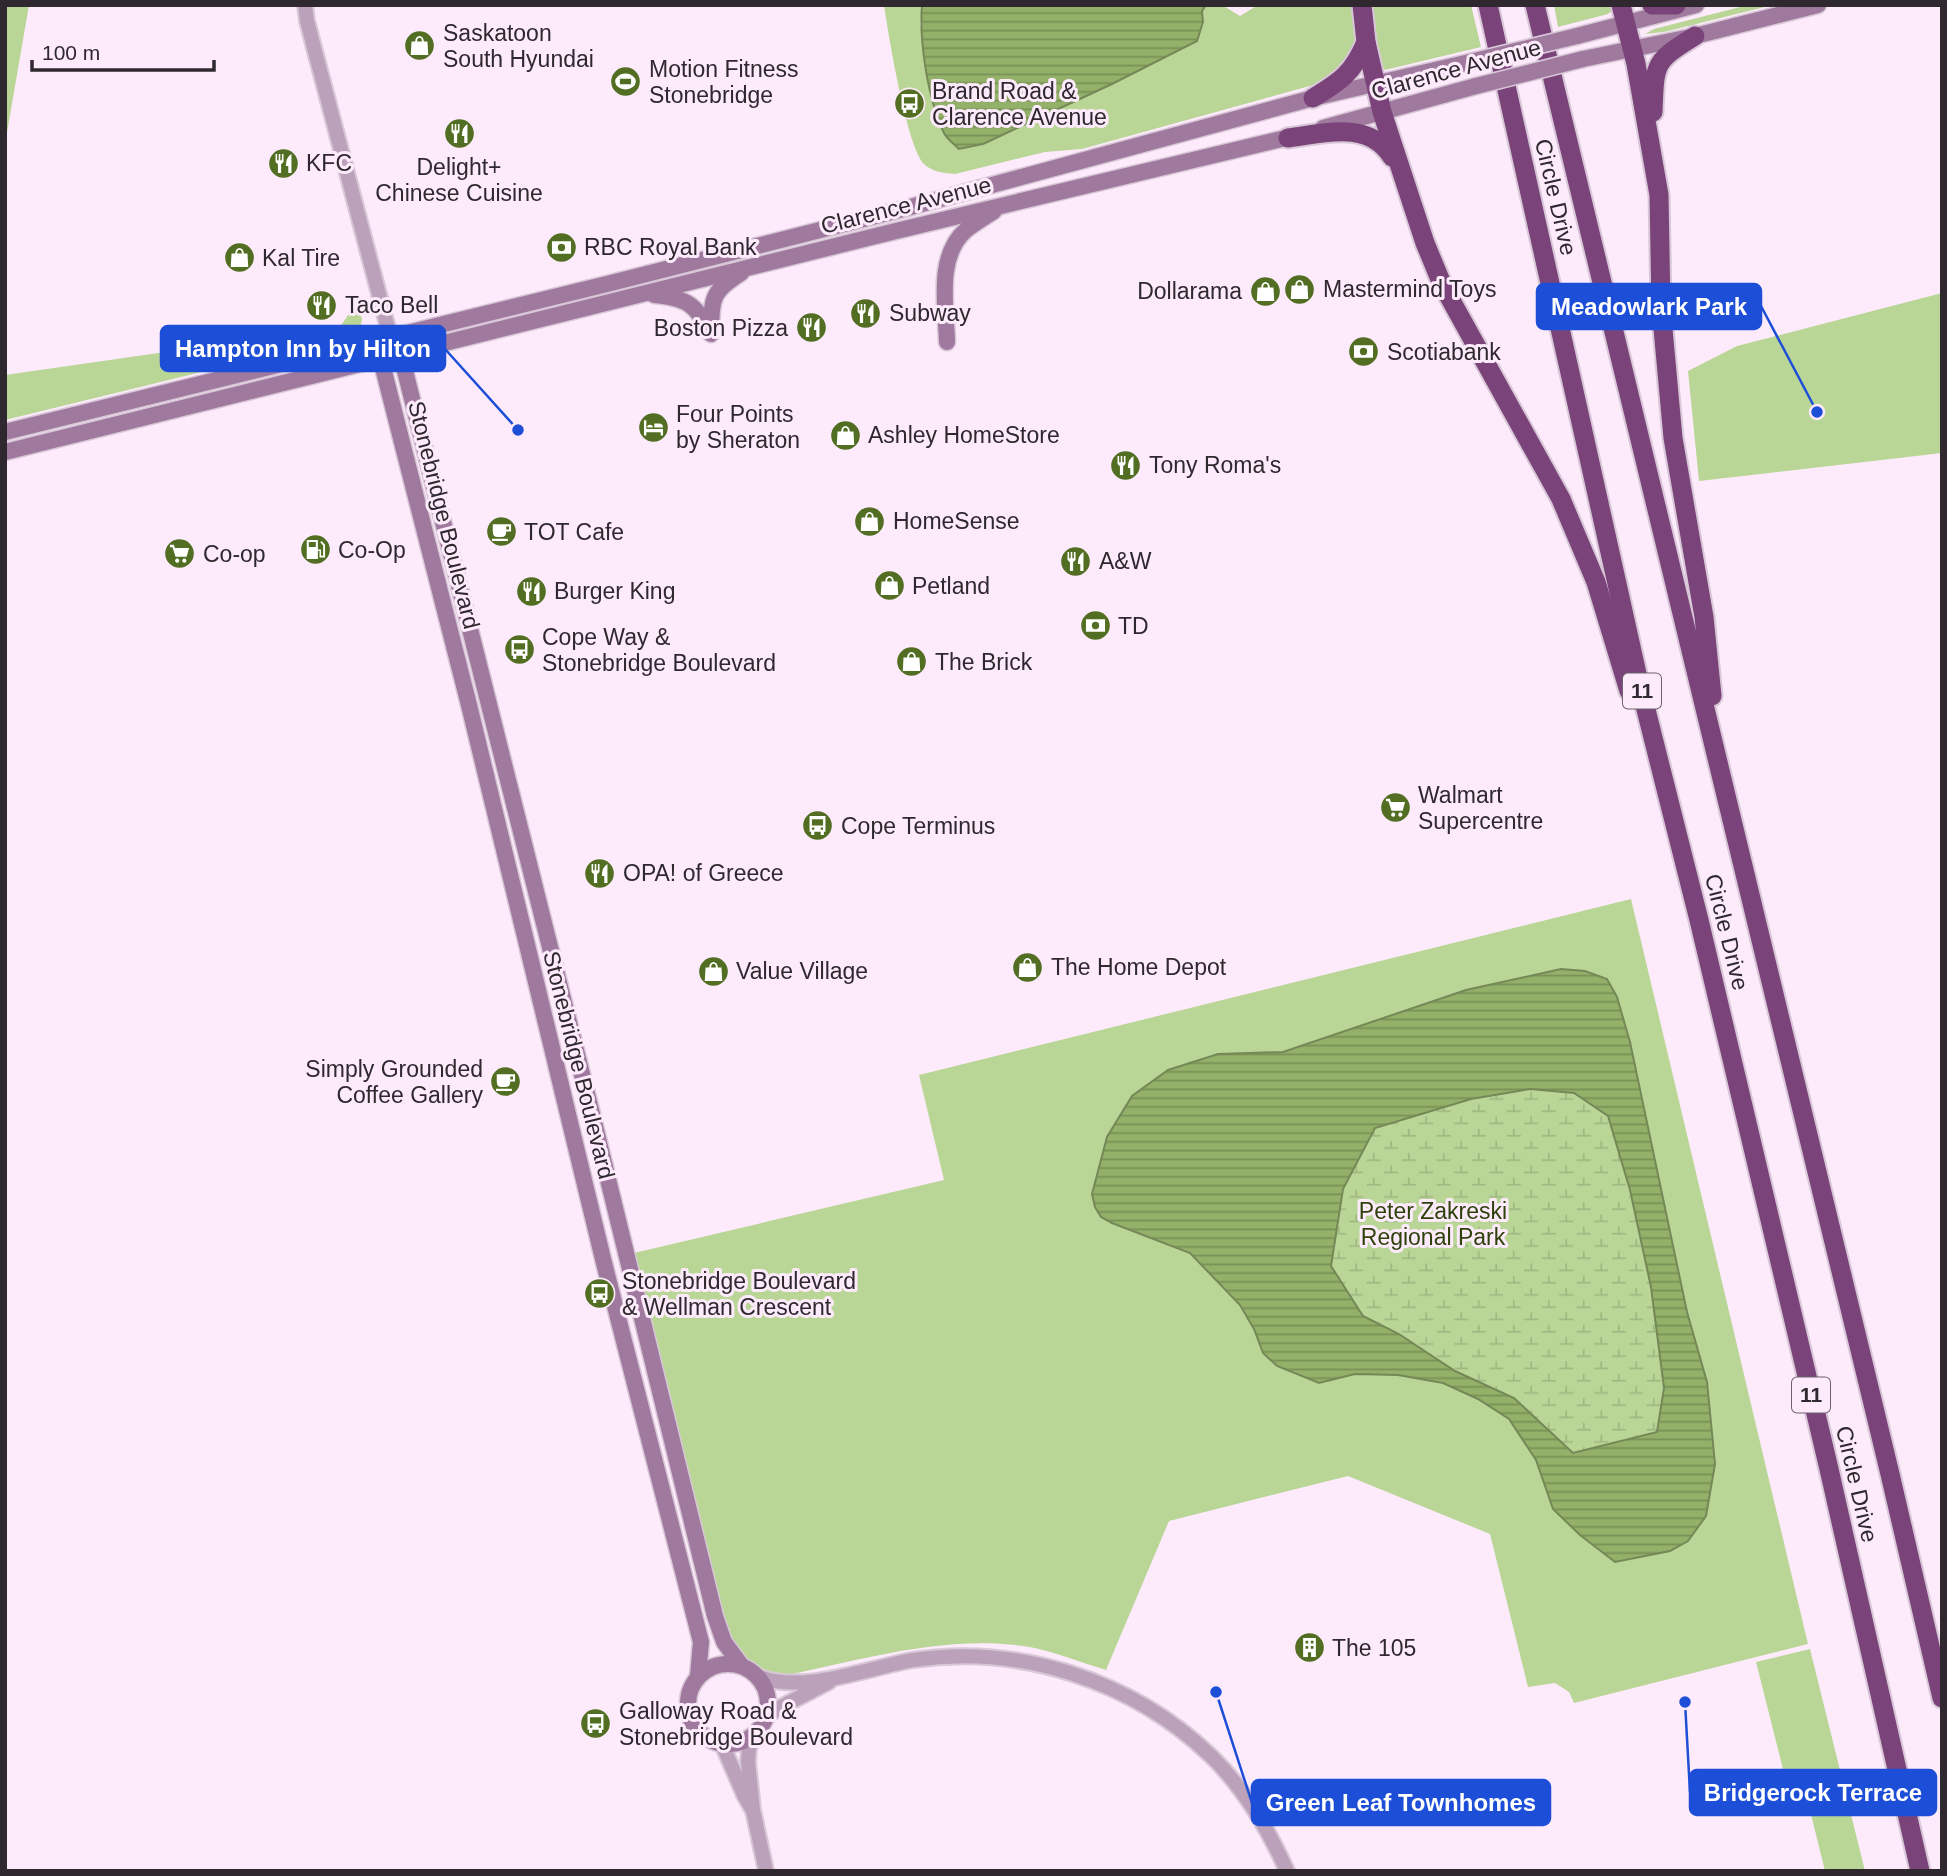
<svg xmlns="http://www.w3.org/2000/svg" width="1947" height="1876" font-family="Helvetica,sans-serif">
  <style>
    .green { fill: #bad696 }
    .wetland { fill: url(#wetland-marsh) }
    .water { fill: url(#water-rules); stroke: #758857; stroke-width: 2; fill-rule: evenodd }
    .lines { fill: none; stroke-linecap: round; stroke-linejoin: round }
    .tertiary-casing { stroke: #d8c8d7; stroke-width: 18 }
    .secondary-casing { stroke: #d8c8d7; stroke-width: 19 }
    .motorway-casing { stroke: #d8c8d7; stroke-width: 23 }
    .tertiary { stroke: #bba1ba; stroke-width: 14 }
    .secondary { stroke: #a0799f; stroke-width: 16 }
    .motorway { stroke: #7a447a; stroke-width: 19 }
    .secondary-bridge-casing { stroke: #d8c8d7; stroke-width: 19; stroke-linecap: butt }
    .secondary-bridge { stroke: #a0799f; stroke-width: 16 }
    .labels { text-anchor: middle; stroke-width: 6; stroke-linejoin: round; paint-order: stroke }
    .shield { fill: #fdebfc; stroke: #6d626c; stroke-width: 2 }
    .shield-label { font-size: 21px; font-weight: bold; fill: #2f282e }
    .poi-label { font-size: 23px; fill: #2f282e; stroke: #fdebfc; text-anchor: start }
    .street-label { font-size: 23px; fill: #2f282e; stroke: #fdebfc }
    .park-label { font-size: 23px; fill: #2e410a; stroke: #fdebfc }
    .leader { fill: none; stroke: #1d4ed8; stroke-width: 2.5 }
    .callout-dot { fill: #1d4ed8; stroke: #fdebfc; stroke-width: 2.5 }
    .callout { fill: #1d4ed8; stroke: #1d4ed8; stroke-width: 2.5 }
    .callout-label { font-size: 24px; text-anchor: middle; font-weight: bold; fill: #fff }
  </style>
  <defs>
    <pattern id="wetland-marsh" width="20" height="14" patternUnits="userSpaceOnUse" patternTransform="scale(1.75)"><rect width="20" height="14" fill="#bad696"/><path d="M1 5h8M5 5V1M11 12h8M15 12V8" fill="none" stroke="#a0b882"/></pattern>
    <pattern id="water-rules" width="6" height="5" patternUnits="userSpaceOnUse" patternTransform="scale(1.75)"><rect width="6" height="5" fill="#93b168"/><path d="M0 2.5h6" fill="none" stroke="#789056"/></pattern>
  </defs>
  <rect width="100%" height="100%" fill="#fdebfc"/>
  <g class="green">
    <path d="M 5,5 L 29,5 L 5,144 Z"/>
    <path d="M 884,5 L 922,5 L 920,25 L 1203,22 L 1202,11 L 1206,5 L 1222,5 L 1240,16 L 1258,5 L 1351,5 C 1358,47 1360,57 1324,82 L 1082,149 L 1045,152 L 955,174 C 944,173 932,172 924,164 C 907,147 888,33 884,5 Z"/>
    <path d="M 1373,5 L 1471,5 L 1481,47 L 1385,70 L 1380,65 Z"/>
    <path d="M 1554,5 L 1615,5 L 1613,10 L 1608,14 L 1558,27 Z"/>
    <path d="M 1748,5 L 1773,5 L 1664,32 L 1645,34 L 1654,29 Z"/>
    <path d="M 1942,293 L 1942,453 L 1699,481 L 1688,371 L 1737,346 Z"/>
    <path d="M 357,302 L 362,319 L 360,330 L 353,335 L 5,420 L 5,375 L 340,327 Z"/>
    <path d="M 1631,899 L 1808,1644 L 1574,1703 L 1569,1692 L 1555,1683 L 1528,1687 L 1490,1534 L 1348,1476 L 1169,1521 L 1106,1670 C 1079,1662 1051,1650 1023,1646 C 943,1635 861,1660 783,1676 C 757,1673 742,1660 724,1642 L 634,1253 L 944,1180 L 919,1075 Z"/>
    <path d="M 1810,1649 L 1865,1871 L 1825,1871 L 1801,1774 L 1785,1777 L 1756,1662 Z"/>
  </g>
  <path class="wetland" d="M 1530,1089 L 1574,1093 L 1608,1116 L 1630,1190 L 1651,1287 L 1664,1388 L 1657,1432 L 1573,1453 L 1514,1398 L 1455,1371 L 1399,1334 L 1363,1316 L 1330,1266 L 1343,1189 L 1375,1128 L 1471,1099 Z"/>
  <g class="water">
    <path d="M 922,5 L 1206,5 L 1202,11 L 1203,22 L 1197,41 L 1112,84 L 983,144 L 959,149 C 954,144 947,139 944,133 C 928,100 919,41 922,5 Z"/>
    <path d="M 1561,969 L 1585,971 L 1607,979 L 1617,997 L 1630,1042 L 1687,1312 L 1707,1382 L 1715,1464 L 1706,1516 L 1688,1541 L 1670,1551 L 1615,1562 L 1580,1535 L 1553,1509 L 1536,1460 L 1509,1419 L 1478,1399 L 1443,1383 L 1398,1375 L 1355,1374 L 1319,1383 L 1277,1366 L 1263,1353 L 1254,1329 L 1240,1305 L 1190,1253 L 1112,1223 L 1101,1217 L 1095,1207 L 1092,1194 L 1107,1137 L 1132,1096 L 1168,1070 L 1218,1054 L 1283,1052 L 1466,990 ZM 1530,1089 L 1574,1093 L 1608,1116 L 1630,1190 L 1651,1287 L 1664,1388 L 1657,1432 L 1573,1453 L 1514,1398 L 1455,1371 L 1399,1334 L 1363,1316 L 1331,1266 L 1343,1189 L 1375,1128 L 1471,1099 Z"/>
  </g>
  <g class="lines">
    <defs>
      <g id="tertiary">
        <path d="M 305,5 L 307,21 L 390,336"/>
        <path d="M 757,1676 C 802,1695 867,1668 913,1660 C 1020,1644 1133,1681 1211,1756 C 1243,1787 1269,1831 1287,1871"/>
        <path d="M 766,1718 L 775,1710 L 829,1682"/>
        <path d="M 756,1732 L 749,1748 L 748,1762 L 753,1810 L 766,1871"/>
        <path d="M 722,1744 L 744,1795 L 752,1809"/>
      </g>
      <g id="secondary">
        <path d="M 1577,36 L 1696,5"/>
        <path d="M 1583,59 L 1695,36 L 1818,5"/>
        <path d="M 1323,128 L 1476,86"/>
        <path d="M 654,295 C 687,298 696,304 711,334"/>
        <path d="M 711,332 C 712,298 711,292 741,273"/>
        <path d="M 947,342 C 946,306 936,256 966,230 C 975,223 985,217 994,211"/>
        <path d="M 395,346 L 401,355 L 592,1114 L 715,1616 L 724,1642 L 741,1665"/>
        <path d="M 384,351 L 381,360 L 469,705 L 604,1263 L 701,1642 L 698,1676"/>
        <path d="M 5,432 L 611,283 L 907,208 L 1313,98 L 1470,62"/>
        <path d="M 5,452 L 896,231 L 1298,135"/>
        <circle cx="728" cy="1704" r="40"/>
      </g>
      <g id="motorway">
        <path d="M 1362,5 L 1366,42 L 1382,112 L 1425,243 L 1442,284 L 1561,499 L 1596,582 L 1629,691"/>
        <path d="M 1488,5 L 1638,678 L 1699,920 L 1829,1469 L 1920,1871"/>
        <path d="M 1535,5 L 1890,1474 L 1942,1698"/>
        <path d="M 1621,5 L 1636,64 L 1659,195 L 1661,307 L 1673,438 L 1704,617 L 1712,696"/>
        <path d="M 1652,5 L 1676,5"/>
        <path d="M 1313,98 C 1341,81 1353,73 1366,42"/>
        <path d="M 1653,112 C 1655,63 1653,62 1695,36"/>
        <path d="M 1288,138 C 1325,133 1369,120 1392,157"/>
      </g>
    </defs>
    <use href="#tertiary" class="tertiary-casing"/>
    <use href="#secondary" class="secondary-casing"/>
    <use href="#motorway" class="motorway-casing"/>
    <use href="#tertiary" class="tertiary"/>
    <use href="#secondary" class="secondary"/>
    <use href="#motorway" class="motorway"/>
    <defs>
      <g id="secondary-bridge">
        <path d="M 1470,62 L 1577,36"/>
        <path d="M 1476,86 L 1583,59"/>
      </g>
    </defs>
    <use href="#secondary-bridge" class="secondary-bridge-casing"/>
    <use href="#secondary-bridge" class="secondary-bridge"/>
  </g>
  <defs>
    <symbol id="shop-disc" viewBox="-11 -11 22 22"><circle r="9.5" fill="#526e22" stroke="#fdebfc"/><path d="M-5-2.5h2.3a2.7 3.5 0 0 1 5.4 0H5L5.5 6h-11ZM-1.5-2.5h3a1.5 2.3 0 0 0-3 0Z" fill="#fff"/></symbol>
    <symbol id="stadium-disc" viewBox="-11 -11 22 22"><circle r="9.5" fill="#526e22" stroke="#fdebfc"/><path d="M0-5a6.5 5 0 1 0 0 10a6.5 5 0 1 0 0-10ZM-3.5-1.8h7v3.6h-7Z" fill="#fff"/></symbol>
    <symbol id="bus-disc" viewBox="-11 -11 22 22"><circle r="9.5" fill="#526e22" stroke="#fdebfc"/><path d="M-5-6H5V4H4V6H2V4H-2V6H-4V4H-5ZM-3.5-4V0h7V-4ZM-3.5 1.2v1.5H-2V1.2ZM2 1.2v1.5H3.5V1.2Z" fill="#fff"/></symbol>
    <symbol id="restaurant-disc" viewBox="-11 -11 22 22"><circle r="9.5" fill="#526e22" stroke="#fdebfc"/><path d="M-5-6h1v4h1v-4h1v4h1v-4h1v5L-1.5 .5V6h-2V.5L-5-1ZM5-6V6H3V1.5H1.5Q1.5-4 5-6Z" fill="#fff"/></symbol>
    <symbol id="bank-disc" viewBox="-11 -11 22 22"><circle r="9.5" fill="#526e22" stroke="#fdebfc"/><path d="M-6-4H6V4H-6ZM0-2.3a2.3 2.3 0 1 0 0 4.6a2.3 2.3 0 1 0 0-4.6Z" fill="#fff"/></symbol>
    <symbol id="hotel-disc" viewBox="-11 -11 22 22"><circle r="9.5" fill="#526e22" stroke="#fdebfc"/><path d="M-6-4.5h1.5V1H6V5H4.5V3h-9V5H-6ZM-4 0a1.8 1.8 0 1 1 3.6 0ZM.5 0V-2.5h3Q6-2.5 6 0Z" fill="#fff"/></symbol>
    <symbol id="cafe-disc" viewBox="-11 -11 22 22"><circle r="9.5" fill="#526e22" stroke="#fdebfc"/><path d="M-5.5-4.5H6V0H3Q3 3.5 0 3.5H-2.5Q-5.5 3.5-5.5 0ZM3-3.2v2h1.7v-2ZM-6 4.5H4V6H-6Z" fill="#fff"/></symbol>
    <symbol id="fuel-disc" viewBox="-11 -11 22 22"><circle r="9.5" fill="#526e22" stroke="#fdebfc"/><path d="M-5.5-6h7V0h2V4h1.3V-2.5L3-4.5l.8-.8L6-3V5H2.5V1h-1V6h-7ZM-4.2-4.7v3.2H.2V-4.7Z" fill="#fff"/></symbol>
    <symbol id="supermarket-disc" viewBox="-11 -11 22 22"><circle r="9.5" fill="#526e22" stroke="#fdebfc"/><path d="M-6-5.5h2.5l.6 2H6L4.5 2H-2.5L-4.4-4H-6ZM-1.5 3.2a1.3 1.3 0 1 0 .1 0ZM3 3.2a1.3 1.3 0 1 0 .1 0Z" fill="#fff"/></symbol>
    <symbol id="building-disc" viewBox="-11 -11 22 22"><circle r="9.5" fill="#526e22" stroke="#fdebfc"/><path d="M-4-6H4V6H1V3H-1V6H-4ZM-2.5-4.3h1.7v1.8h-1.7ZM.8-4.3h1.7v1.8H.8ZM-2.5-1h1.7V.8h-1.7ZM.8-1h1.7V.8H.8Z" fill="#fff"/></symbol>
  </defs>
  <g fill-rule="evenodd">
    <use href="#shop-disc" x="402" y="28" width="35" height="35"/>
    <use href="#stadium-disc" x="608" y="64" width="35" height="35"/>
    <use href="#bus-disc" x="892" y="86" width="35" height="35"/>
    <use href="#restaurant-disc" x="442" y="116" width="35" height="35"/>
    <use href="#restaurant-disc" x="266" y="146" width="35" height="35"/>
    <use href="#bank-disc" x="544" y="230" width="35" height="35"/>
    <use href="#shop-disc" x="222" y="240" width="35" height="35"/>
    <use href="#shop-disc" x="1282" y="272" width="35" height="35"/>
    <use href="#shop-disc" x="1248" y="274" width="35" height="35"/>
    <use href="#restaurant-disc" x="304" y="288" width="35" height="35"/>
    <use href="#restaurant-disc" x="848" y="296" width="35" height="35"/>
    <use href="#restaurant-disc" x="794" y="310" width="35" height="35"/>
    <use href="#bank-disc" x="1346" y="334" width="35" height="35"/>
    <use href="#hotel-disc" x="636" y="410" width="35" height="35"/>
    <use href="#shop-disc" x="828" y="418" width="35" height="35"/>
    <use href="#restaurant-disc" x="1108" y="448" width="35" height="35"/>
    <use href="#shop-disc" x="852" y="504" width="35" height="35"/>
    <use href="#cafe-disc" x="484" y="514" width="35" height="35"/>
    <use href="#fuel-disc" x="298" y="532" width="35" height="35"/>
    <use href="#supermarket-disc" x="162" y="536" width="35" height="35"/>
    <use href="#restaurant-disc" x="1058" y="544" width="35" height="35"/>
    <use href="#shop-disc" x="872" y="568" width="35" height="35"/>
    <use href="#restaurant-disc" x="514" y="574" width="35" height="35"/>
    <use href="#bank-disc" x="1078" y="608" width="35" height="35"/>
    <use href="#bus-disc" x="502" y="632" width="35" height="35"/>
    <use href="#shop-disc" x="894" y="644" width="35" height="35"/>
    <use href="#supermarket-disc" x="1378" y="790" width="35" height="35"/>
    <use href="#bus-disc" x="800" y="808" width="35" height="35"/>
    <use href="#restaurant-disc" x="582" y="856" width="35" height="35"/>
    <use href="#shop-disc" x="1010" y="950" width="35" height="35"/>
    <use href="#shop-disc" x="696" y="954" width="35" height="35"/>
    <use href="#cafe-disc" x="488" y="1064" width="35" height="35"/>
    <use href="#bus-disc" x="582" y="1276" width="35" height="35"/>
    <use href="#building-disc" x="1292" y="1630" width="35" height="35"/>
    <use href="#bus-disc" x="578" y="1706" width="35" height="35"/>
  </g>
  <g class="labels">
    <g class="shield">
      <rect x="1623" y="673.5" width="38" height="35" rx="5"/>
      <rect x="1792" y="1377.5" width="38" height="35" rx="5"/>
    </g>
    <g class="shield-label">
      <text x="1642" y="698">11</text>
      <text x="1811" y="1402">11</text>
    </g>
    <g class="poi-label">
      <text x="443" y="41">Saskatoon<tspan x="443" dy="26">South Hyundai</tspan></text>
      <text x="649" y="77">Motion Fitness<tspan x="649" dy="26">Stonebridge</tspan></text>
      <text x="932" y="99">Brand Road &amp;<tspan x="932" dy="26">Clarence Avenue</tspan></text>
      <text x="306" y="171">KFC</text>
      <text x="459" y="175" text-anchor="middle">Delight+<tspan x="459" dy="26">Chinese Cuisine</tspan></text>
      <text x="584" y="255">RBC Royal Bank</text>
      <text x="262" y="266">Kal Tire</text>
      <text x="1323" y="297">Mastermind Toys</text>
      <text x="1242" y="299" text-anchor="end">Dollarama</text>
      <text x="345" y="313">Taco Bell</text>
      <text x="889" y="321">Subway</text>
      <text x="788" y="336" text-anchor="end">Boston Pizza</text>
      <text x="1387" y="360">Scotiabank</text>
      <text x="676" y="422">Four Points<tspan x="676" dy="26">by Sheraton</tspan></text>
      <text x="868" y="443">Ashley HomeStore</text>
      <text x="1149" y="473">Tony Roma's</text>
      <text x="893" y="529">HomeSense</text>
      <text x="524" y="540">TOT Cafe</text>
      <text x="338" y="558">Co-Op</text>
      <text x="203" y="562">Co-op</text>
      <text x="1099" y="569">A&amp;W</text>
      <text x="912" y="594">Petland</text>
      <text x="554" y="599">Burger King</text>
      <text x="1118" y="634">TD</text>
      <text x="542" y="645">Cope Way &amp;<tspan x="542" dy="26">Stonebridge Boulevard</tspan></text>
      <text x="935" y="670">The Brick</text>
      <text x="1418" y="803">Walmart<tspan x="1418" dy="26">Supercentre</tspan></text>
      <text x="841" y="834">Cope Terminus</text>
      <text x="623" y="881">OPA! of Greece</text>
      <text x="1051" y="975">The Home Depot</text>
      <text x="736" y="979">Value Village</text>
      <text x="483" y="1077" text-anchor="end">Simply Grounded<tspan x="483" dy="26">Coffee Gallery</tspan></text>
      <text x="622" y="1289">Stonebridge Boulevard<tspan x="622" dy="26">&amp; Wellman Crescent</tspan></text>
      <text x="1332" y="1656">The 105</text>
      <text x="619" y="1719">Galloway Road &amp;<tspan x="619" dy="26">Stonebridge Boulevard</tspan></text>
    </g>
    <g class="street-label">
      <text transform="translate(1456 69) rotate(-15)" y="8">Clarence Avenue</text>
      <text transform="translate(1556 197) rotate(77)" y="8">Circle Drive</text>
      <text transform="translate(906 205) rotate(-14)" y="8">Clarence Avenue</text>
      <text transform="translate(444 515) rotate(76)" y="8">Stonebridge Boulevard</text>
      <text transform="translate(1727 932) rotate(76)" y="8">Circle Drive</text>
      <text transform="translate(579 1065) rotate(76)" y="8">Stonebridge Boulevard</text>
      <text transform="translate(1857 1484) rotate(77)" y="8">Circle Drive</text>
    </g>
    <g class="park-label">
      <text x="1433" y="1219">Peter Zakreski<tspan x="1433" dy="26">Regional Park</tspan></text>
    </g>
  </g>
  <path class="leader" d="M1817 412L1761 306M518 430L445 349M1685 1702L1690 1792M1216 1692L1252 1803"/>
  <g class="callout-dot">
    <circle cx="1817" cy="412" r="7"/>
    <circle cx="518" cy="430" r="7"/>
    <circle cx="1685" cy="1702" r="7"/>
    <circle cx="1216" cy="1692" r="7"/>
  </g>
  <g class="callout">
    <rect x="1537" y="284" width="224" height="45" rx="7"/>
    <rect x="161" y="326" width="284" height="45" rx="7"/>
    <rect x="1690" y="1770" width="246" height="45" rx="7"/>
    <rect x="1252" y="1780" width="298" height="45" rx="7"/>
  </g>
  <g class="callout-label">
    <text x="1649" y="315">Meadowlark Park</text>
    <text x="303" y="357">Hampton Inn by Hilton</text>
    <text x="1813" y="1801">Bridgerock Terrace</text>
    <text x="1401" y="1811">Green Leaf Townhomes</text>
  </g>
  <rect width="1947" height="1876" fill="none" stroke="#2f282e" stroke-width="14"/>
  <path d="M32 60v10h182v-10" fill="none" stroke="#2f282e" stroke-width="3.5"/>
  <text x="42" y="60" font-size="21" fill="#2f282e" stroke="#fdebfc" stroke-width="5" paint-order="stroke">100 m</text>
</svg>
